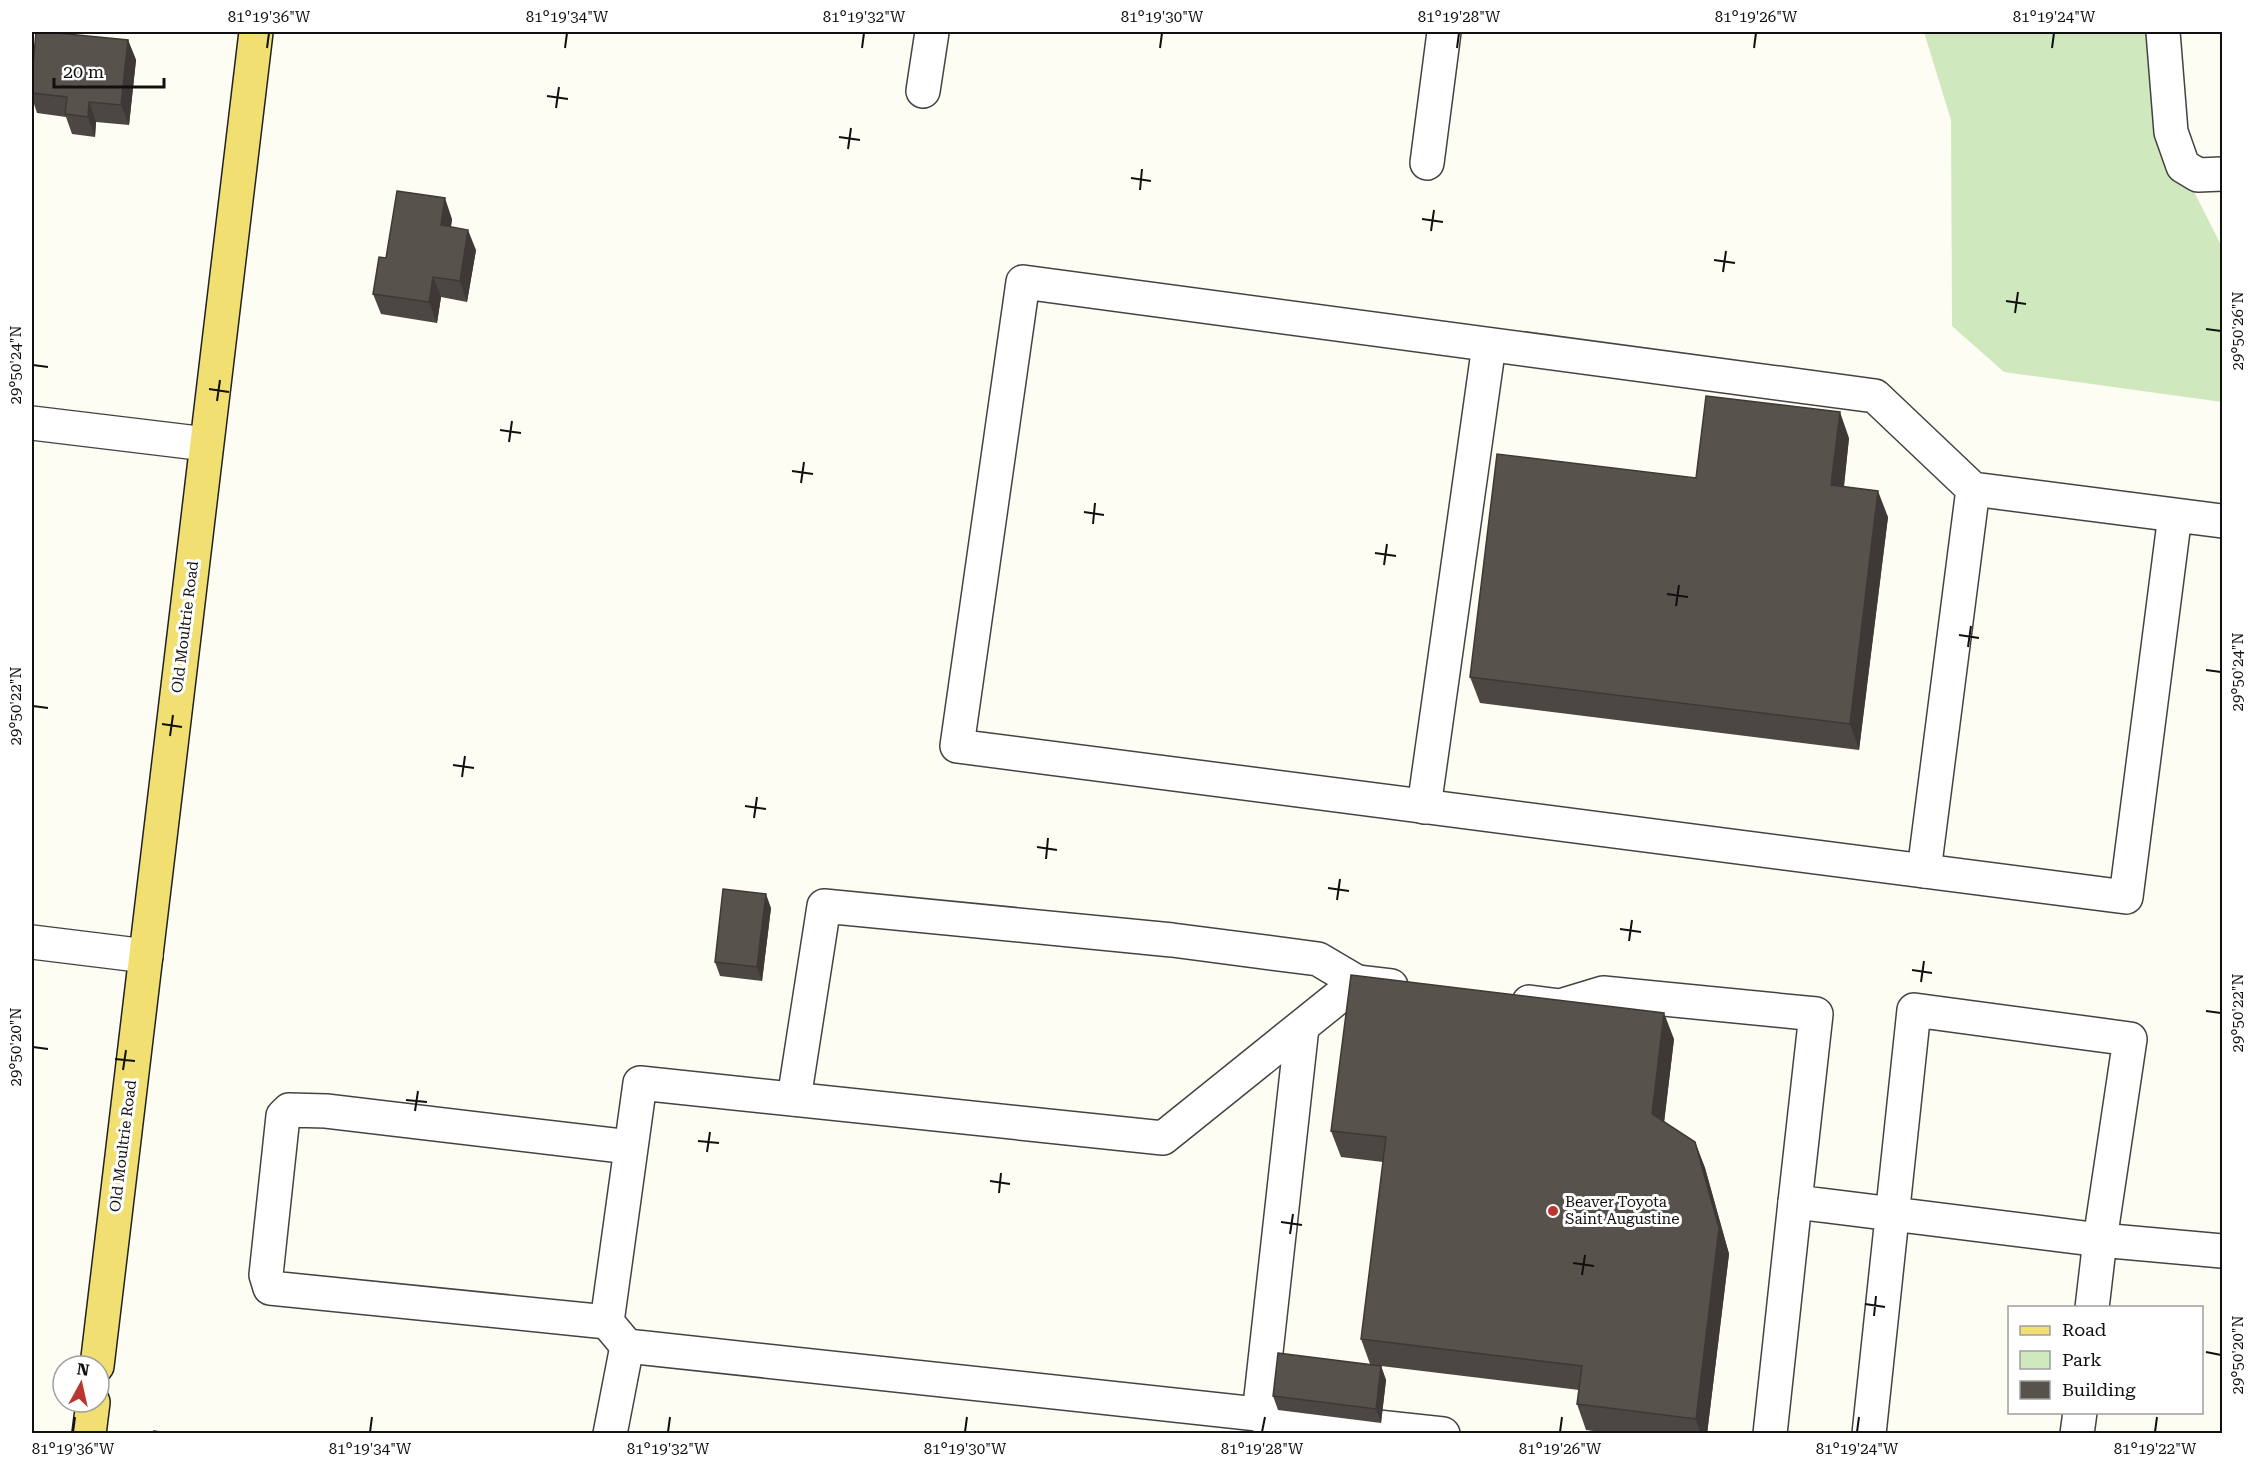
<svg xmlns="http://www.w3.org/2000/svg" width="2254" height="1465" font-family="'Roboto Serif',serif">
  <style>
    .green { fill: #cfe8be }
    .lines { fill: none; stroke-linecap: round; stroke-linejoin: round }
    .minor-casing { stroke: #434343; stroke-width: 36 }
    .major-casing { stroke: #212121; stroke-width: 36 }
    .minor { stroke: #fff; stroke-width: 33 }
    .major { stroke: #f1e071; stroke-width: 33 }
    .wall { fill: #4c4742 }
    .shaded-wall { fill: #3e3936 }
    .building { fill: #58524d; stroke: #3e3936; stroke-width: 1.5 }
    .ticks { fill: none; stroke: #101010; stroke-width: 2 }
    .poi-dot { fill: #b9372f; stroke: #fff; stroke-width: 2 }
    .labels { text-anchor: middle; stroke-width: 6; stroke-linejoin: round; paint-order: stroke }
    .street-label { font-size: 15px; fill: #101010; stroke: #fff }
    .poi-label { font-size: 15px; fill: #101010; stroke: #fff; text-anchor: start }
    .neatline { fill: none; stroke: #101010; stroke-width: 2 }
    .ticks-label { font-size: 15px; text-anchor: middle; fill: #101010 }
  </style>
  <rect width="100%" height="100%" fill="#fefdf3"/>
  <path class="green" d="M 1924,32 L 2159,32 L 2172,148 L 2222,247 L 2222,402 L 2004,372 L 1952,326 L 1951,120 Z"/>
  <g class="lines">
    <defs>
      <g id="minor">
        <path d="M 2163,32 L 2171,132 L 2183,166 L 2198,175 L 2222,174"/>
        <path d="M 923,91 L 932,32"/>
        <path d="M 1427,163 L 1444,32"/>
        <path d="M 32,423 L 206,444"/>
        <path d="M 2175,515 L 2126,897 L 957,746 L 1023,282 L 1875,396 L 1973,489 L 2222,521"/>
        <path d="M 1424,807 L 1489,345"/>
        <path d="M 1924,871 L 1973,489"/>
        <path d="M 32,942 L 146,956"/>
        <path d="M 1391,986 L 1357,982 L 1163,1138 L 640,1083 L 607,1322 L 627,1346 L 1443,1434"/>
        <path d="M 1529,1002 L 1560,1006 L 1603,993 L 1816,1014 L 1795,1202 C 1897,1214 1999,1227 2100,1240 L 2130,1039 L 1914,1010 L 1869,1434"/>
        <path d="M 794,1099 L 824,906 L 1172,940 L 1318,959 L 1357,982"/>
        <path d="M 2092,1308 L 2100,1240 L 2222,1251"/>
        <path d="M 607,1322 L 270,1288 L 266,1275 L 283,1116 L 289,1110 L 326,1111 L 630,1147"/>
        <path d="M 1259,1415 L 1302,1027"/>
        <path d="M 610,1434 L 627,1346"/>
        <path d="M 1770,1434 L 1795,1202"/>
        <path d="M 2077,1434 L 2080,1412"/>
      </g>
      <g id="major">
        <path d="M 97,1366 L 256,32"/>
        <path d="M 89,1434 L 93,1402"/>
      </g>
    </defs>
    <use href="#minor" class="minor-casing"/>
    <use href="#major" class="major-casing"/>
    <use href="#minor" class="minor"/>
    <use href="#major" class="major"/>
  </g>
  <g class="wall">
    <path d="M 128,40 L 136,60 L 129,125 L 96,122 L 95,137 L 72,134 L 66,117 L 37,113 L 32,98 L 32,77 Z"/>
    <path d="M 452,219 L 451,227 L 476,250 L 467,302 L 441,297 L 437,323 L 381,314 L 373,294 Z"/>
    <path d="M 1849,438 L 1844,487 L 1888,517 L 1859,750 L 1480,703 L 1470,677 Z"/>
    <path d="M 771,908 L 762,981 L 720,976 L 715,962 Z"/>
    <path d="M 1674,1039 L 1664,1122 L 1695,1142 L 1705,1168 L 1729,1254 L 1707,1434 L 1615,1434 L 1586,1430 L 1577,1404 L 1579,1390 L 1381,1366 L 1386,1380 L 1381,1423 L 1278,1410 L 1273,1396 L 1370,1364 L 1361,1339 L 1383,1162 L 1341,1157 L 1331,1131 Z"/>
  </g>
  <g class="shaded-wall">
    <path d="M 128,40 L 136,60 L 129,125 L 121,105 Z"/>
    <path d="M 89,102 L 96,122 L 95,137 L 88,117 Z"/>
    <path d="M 445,198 L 452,219 L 448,246 L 441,225 Z"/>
    <path d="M 468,230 L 476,250 L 467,302 L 460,281 Z"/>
    <path d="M 433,277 L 441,297 L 437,323 L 429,302 Z"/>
    <path d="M 1840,412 L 1849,438 L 1841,511 L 1831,485 Z"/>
    <path d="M 1878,491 L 1888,517 L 1859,750 L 1850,724 Z"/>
    <path d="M 766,894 L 771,908 L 762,981 L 757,967 Z"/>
    <path d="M 1664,1013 L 1674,1039 L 1662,1140 L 1652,1114 Z"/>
    <path d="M 1695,1142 L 1705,1168 L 1729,1254 L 1707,1434 L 1701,1434 L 1696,1419 Z"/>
    <path d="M 1381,1366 L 1386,1380 L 1381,1423 L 1376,1409 Z"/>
  </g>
  <g class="building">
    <path d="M 36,32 L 47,32 L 128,40 L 121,105 L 89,102 L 88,117 L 65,114 L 67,97 L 32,93 L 32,77 Z"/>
    <path d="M 397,191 L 445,198 L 441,225 L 468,230 L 460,281 L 433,277 L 429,302 L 373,294 L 379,257 L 386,258 Z"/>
    <path d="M 1706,396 L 1840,412 L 1831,485 L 1878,491 L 1850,724 L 1470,677 L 1497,454 L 1696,478 Z"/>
    <path d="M 723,889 L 766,894 L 757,967 L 715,962 Z"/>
    <path d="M 1351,975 L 1664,1013 L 1652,1114 L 1695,1142 L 1719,1228 L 1696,1419 L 1577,1404 L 1582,1366 L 1361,1339 L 1386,1137 L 1331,1131 Z"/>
    <path d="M 1278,1353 L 1381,1366 L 1376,1409 L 1273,1396 Z"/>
    <path d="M 154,1431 L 173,1434 L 154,1434 Z"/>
  </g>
  <path class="ticks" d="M 267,48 L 269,33M 565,48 L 567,33M 862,48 L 864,33M 1160,48 L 1162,33M 1457,48 L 1459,33M 1754,48 L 1756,33M 2052,48 L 2054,33M 547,96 L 568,99M 556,108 L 559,87M 839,137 L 860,140M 848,149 L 851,128M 1131,178 L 1151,181M 1140,190 L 1142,169M 1422,219 L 1443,222M 1431,231 L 1434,210M 1714,260 L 1735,263M 1723,272 L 1726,251M 2006,301 L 2026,304M 2015,313 L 2018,292M 2206,329 L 2221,331M 33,365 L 48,367M 209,389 L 229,392M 217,401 L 220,380M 500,430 L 521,433M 509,442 L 512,421M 792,471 L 813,474M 801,483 L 804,462M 1084,512 L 1104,515M 1093,524 L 1095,503M 1375,553 L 1396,556M 1384,565 L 1387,544M 1667,594 L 1688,597M 1676,606 L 1679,585M 1959,635 L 1979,638M 1968,647 L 1971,626M 2206,670 L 2221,672M 33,706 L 48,708M 162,724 L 182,727M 170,736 L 173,715M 453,765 L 474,768M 462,777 L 465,756M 745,806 L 766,809M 754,818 L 757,797M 1037,847 L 1057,850M 1046,859 L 1048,838M 1328,888 L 1349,891M 1337,900 L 1340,879M 1620,929 L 1641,932M 1629,941 L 1632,920M 1912,970 L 1932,973M 1921,982 L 1924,961M 2206,1011 L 2221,1013M 33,1047 L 48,1049M 115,1059 L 135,1061M 123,1070 L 126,1050M 406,1100 L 427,1102M 415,1111 L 418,1091M 698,1141 L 719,1143M 707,1152 L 710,1132M 990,1181 L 1010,1184M 999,1193 L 1001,1173M 1281,1222 L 1302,1225M 1290,1234 L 1293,1214M 1573,1263 L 1594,1266M 1582,1275 L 1585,1255M 1865,1304 L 1885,1307M 1874,1316 L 1876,1296M 2206,1352 L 2221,1355M 73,1432 L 75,1417M 370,1432 L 372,1417M 668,1432 L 670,1417M 965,1432 L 967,1417M 1262,1432 L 1265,1417M 1560,1432 L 1562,1417M 1857,1432 L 1859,1417M 2155,1432 L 2157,1417"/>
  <circle class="poi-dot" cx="1553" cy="1211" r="6"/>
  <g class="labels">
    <g class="street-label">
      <text transform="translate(185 627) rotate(-83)" y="5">Old Moultrie Road</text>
      <text transform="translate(123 1146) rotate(-83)" y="5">Old Moultrie Road</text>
    </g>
    <g class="poi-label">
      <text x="1565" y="1207">Beaver Toyota<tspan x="1565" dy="17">Saint Augustine</tspan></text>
    </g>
  </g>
  <rect width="2254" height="1465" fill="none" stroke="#ffffff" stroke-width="66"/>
  <rect x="2008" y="1306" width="195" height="108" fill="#ffffff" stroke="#9f9f9f" stroke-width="1.5"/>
  <rect x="2020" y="1326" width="30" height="9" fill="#f1e071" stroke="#9f9f9f" stroke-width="1.5"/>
  <text x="2062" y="1336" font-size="18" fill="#101010">Road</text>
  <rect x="2020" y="1351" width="30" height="18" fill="#cfe8be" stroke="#9f9f9f" stroke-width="1.5"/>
  <text x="2062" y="1366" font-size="18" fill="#101010">Park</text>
  <rect x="2020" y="1381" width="30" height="18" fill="#58524d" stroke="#9f9f9f" stroke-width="1.5"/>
  <text x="2062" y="1396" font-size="18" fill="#101010">Building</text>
  <g transform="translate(81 1384) rotate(8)"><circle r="28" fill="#ffffff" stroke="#9f9f9f" stroke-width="1.5"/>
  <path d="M0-4.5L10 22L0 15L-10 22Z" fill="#b9372f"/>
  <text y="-9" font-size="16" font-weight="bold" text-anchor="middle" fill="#101010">N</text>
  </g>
  <path d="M54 78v9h110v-9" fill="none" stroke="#101010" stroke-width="3"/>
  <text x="63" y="78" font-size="18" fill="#101010" stroke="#ffffff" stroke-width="4.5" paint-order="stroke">20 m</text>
  <rect x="33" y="33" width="2188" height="1399" class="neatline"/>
  <g class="ticks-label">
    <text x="269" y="22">81°19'36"W</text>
    <text x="567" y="22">81°19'34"W</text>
    <text x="864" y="22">81°19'32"W</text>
    <text x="1162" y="22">81°19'30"W</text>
    <text x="1459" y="22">81°19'28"W</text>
    <text x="1756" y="22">81°19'26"W</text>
    <text x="2054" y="22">81°19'24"W</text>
    <text transform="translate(2238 331) rotate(-90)" y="5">29°50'26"N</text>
    <text transform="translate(16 365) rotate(-90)" y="5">29°50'24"N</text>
    <text transform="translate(2238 672) rotate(-90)" y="5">29°50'24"N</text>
    <text transform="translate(16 706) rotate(-90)" y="5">29°50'22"N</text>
    <text transform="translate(2238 1013) rotate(-90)" y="5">29°50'22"N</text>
    <text transform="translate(16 1047) rotate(-90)" y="5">29°50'20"N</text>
    <text transform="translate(2238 1355) rotate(-90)" y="5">29°50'20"N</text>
    <text x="73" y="1454">81°19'36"W</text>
    <text x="370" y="1454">81°19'34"W</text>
    <text x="668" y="1454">81°19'32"W</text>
    <text x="965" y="1454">81°19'30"W</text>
    <text x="1262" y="1454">81°19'28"W</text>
    <text x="1560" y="1454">81°19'26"W</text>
    <text x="1857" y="1454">81°19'24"W</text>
    <text x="2155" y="1454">81°19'22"W</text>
  </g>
</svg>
